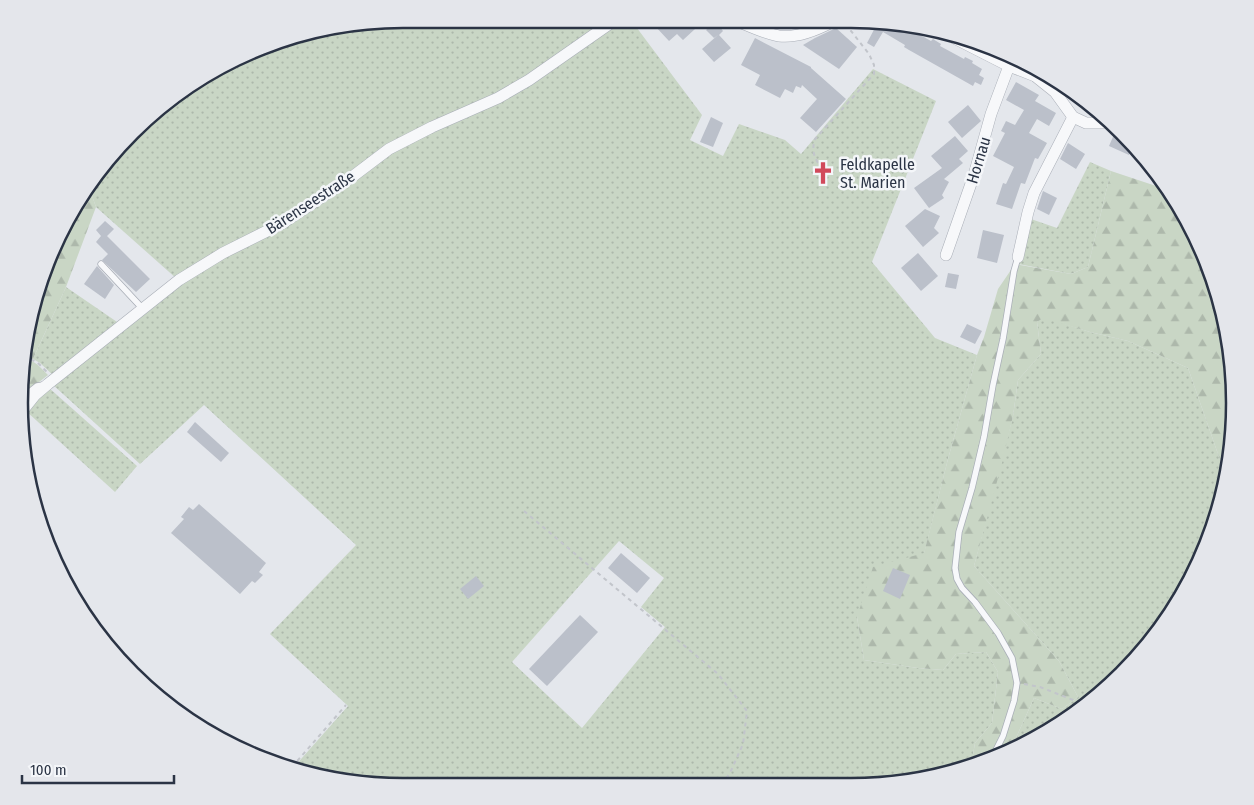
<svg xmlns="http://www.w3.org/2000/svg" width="1254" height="805" font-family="'Fira Sans Condensed',sans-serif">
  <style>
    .grass { fill: url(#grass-dots); fill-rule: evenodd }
    .forest { fill: url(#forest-firs) }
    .building { fill: #bbc0ca }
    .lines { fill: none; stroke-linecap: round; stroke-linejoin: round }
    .lane-casing { stroke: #a9aeb7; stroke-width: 7 }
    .street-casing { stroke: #a9aeb7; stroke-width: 12 }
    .path { stroke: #c2c5cb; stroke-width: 2; stroke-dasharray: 4 4; stroke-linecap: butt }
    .lane { stroke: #f7f8fa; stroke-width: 5.5 }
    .street { stroke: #f7f8fa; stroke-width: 11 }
    .labels { text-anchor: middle; stroke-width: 5; stroke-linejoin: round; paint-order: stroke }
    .street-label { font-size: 16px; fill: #2b3445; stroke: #f4f6f9 }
    .poi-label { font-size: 16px; fill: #2b3445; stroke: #f4f6f9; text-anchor: start }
    .rim { fill: none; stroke: #2b3445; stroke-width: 2.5 }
  </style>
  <defs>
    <pattern id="grass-dots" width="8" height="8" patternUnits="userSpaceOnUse" patternTransform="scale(1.25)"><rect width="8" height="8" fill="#c9d6c5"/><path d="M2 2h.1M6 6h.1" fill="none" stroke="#adb8ab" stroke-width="1.8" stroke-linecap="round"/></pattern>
    <pattern id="forest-firs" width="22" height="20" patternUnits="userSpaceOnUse" patternTransform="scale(1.25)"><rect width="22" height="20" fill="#c9d6c5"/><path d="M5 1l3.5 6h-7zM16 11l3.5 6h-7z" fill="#adb8ab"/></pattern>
  </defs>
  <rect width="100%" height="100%" fill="#e4e7ec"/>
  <g class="grass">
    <path d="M 403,19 L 611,20 L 527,78 L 429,125 L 283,220 L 177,279 L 96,207 L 90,190 L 93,178 L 98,169 L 189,84 L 279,39 Z"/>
    <path d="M 619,20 L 631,20 L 702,115 L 690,140 L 723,156 L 739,124 L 785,140 L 801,154 L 873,69 L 936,101 L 872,262 L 935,338 L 977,355 L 948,459 L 924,554 L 857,617 L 864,660 L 918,668 L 943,670 L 956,654 L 986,652 L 998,672 L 992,723 L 975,743 L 971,766 L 951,773 L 876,785 L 353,783 L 294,767 L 348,706 L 270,634 L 356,545 L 204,405 L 140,464 L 52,384 L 182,284 L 391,151 L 500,99 ZM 619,541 L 664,578 L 641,607 L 665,627 L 582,728 L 512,662 Z"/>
    <path d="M 1090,162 L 1111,171 L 1088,267 L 1071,274 L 1018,264 L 1028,218 L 1057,228 Z"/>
    <path d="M 66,287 L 120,324 L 54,376 L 40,363 L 33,359 Z"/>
    <path d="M 1043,317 L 1090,332 L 1128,341 L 1188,368 L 1226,477 L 1215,526 L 1184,594 L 1140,655 L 1085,707 L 1021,747 L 1010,751 L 1034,698 L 1062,709 L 1078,697 L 1059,661 L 974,566 L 1013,416 L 1018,380 L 1041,354 L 1037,322 Z"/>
    <path d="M 48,387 L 137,466 L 115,492 L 26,411 Z"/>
  </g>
  <g class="forest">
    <path d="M 1111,171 L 1162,188 L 1167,186 L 1196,233 L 1222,303 L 1234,377 L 1232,452 L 1226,477 L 1188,368 L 1128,341 L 1090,332 L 1043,318 L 1037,322 L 1041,354 L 1018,380 L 1013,416 L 1001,467 L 974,566 L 1059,661 L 1078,697 L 1062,709 L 1034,698 L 1010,751 L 971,766 L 975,743 L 992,723 L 998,672 L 986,652 L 956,654 L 943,670 L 918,668 L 864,660 L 857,617 L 873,567 L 924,553 L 948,459 L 977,355 L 984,337 L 998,289 L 1015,264 L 1071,274 L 1088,267 Z"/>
    <path d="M 93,178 L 90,190 L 96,207 L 66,287 L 32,361 L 38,365 L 48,375 L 21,396 L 20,378 L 39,279 Z"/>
  </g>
  <g class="building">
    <path d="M 661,20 L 678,21 L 685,28 L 689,23 L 695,29 L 683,40 L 677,34 L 669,41 L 655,26 Z"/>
    <path d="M 716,22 L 723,31 L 719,35 L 731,48 L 714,62 L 702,49 L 718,35 L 714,38 L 706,30 Z"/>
    <path d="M 878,22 L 902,22 L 908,24 L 915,28 L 913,31 L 931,41 L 933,39 L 941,44 L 940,46 L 964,59 L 965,57 L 973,61 L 972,63 L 982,69 L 979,75 L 984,78 L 981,85 L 975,82 L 973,86 L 909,50 L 904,47 L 905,45 L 883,32 L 874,47 L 867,43 Z"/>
    <path d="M 836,28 L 857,47 L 839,69 L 803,45 L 815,38 Z"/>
    <path d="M 755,38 L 811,67 L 811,68 L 846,99 L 816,132 L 800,118 L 817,99 L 802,85 L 801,88 L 796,86 L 793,93 L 785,89 L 780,98 L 755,85 L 760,75 L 741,65 Z"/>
    <path d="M 1016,82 L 1039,95 L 1035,101 L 1056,113 L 1049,126 L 1037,119 L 1029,133 L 1047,143 L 1038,159 L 1035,158 L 1025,184 L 1021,183 L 1012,209 L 996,204 L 1003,183 L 1006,184 L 1014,167 L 993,156 L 1005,133 L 1001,131 L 1006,121 L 1015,125 L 1024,110 L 1006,100 Z"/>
    <path d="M 968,105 L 981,121 L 962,138 L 948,122 Z"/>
    <path d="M 711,117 L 723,123 L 713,147 L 700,142 Z"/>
    <path d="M 1116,130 L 1121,132 L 1147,159 L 1144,162 L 1130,152 L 1129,155 L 1109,146 Z"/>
    <path d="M 955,136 L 968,151 L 959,159 L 963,163 L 944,179 L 949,182 L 942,195 L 944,198 L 929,208 L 914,188 L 942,168 L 931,156 Z"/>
    <path d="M 1068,143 L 1085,154 L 1076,169 L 1060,159 Z"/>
    <path d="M 1043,191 L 1057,198 L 1049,215 L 1037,209 Z"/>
    <path d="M 925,209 L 940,216 L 934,228 L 939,233 L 923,247 L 905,226 Z"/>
    <path d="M 105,221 L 114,229 L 107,236 L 150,279 L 136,292 L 102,260 L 108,254 L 96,242 L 101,236 L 96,230 Z"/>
    <path d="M 983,230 L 1004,235 L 997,263 L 977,258 Z"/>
    <path d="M 918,253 L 938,276 L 921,291 L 901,268 Z"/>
    <path d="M 97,266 L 114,285 L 105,299 L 84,284 Z"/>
    <path d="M 948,273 L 959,275 L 956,289 L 945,287 Z"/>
    <path d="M 967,324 L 982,331 L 975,344 L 960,337 Z"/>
    <path d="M 195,422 L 229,453 L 221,462 L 187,432 Z"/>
    <path d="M 199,504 L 266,563 L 259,572 L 263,575 L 255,583 L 252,581 L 240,594 L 171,533 L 184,519 L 181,517 L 189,507 L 193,510 Z"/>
    <path d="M 621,553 L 650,578 L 637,593 L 608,568 Z"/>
    <path d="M 893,568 L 910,575 L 900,599 L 883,591 Z"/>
    <path d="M 476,576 L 484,586 L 468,599 L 460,589 Z"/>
    <path d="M 580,615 L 598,632 L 547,686 L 529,669 Z"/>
  </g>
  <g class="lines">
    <defs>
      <g id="lane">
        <path d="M 101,264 L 143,309"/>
        <path d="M 22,398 L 37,386 L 43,385"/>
        <path d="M 992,758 L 1003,736 L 1014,701 L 1017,683 L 1012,658 L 998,633 L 975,602 L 962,588 L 957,579 L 955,568 L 959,532 L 972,488 L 984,437 L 993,385 L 1003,339 L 1014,271 L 1018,257"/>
      </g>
      <g id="street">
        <path d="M 737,21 C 749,26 766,34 779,36 C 796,38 817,30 832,22"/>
        <path d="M 954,38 L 1009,66 L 1035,76 L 1055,92 L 1073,117 L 1086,123 L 1105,123 L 1111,121"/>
        <path d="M 946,255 L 974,175 L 991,114 L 1009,66"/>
        <path d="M 1018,257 L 1028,212 L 1034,193 L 1073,117"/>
        <path d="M 23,410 L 35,395 L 48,384 L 179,280 L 223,253 L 283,223 L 352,177 L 389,149 L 432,127 L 498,98 L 529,80 L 615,20"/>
      </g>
    </defs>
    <use href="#lane" class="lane-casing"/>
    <use href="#street" class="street-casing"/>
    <g class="path">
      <path d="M 818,163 C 813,154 812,149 815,139 L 874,74 L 874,65 L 869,54 L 844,22"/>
      <path d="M 24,355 L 39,364 L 47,372"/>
      <path d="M 524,511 L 718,674 L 747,711 L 743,744 L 730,773 L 721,785"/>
      <path d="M 1024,684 L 1040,687 L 1073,700 L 1084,707"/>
      <path d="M 292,767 L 346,705"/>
    </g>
    <use href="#lane" class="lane"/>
    <use href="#street" class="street"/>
  </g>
  <defs>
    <symbol id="church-bare" viewBox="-9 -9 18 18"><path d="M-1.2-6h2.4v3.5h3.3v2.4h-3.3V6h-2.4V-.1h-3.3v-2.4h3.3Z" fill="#d1495b" stroke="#f4f6f9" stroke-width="2.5" paint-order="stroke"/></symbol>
  </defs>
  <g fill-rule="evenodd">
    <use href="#church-bare" x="807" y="157" width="32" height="32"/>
  </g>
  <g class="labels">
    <g class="street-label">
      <text transform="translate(978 160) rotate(-73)" y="6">Hornau</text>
      <text transform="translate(310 202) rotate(-33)" y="6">Bärenseestraße</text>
    </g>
    <g class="poi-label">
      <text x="840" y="170">Feldkapelle<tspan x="840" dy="18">St. Marien</tspan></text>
    </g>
  </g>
  <path d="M0 0H1254V805H0ZM403 28H851A375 375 0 0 1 1226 403V403A375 375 0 0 1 851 778H403A375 375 0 0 1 28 403V403A375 375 0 0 1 403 28Z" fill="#e4e6eb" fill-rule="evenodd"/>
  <path class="rim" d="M403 28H851A375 375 0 0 1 1226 403V403A375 375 0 0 1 851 778H403A375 375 0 0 1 28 403V403A375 375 0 0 1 403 28Z"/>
  <path d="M22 775v8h152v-8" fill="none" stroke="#2b3445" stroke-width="2.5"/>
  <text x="30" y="775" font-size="15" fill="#2b3445" stroke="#f4f6f9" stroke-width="4" paint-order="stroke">100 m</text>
</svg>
